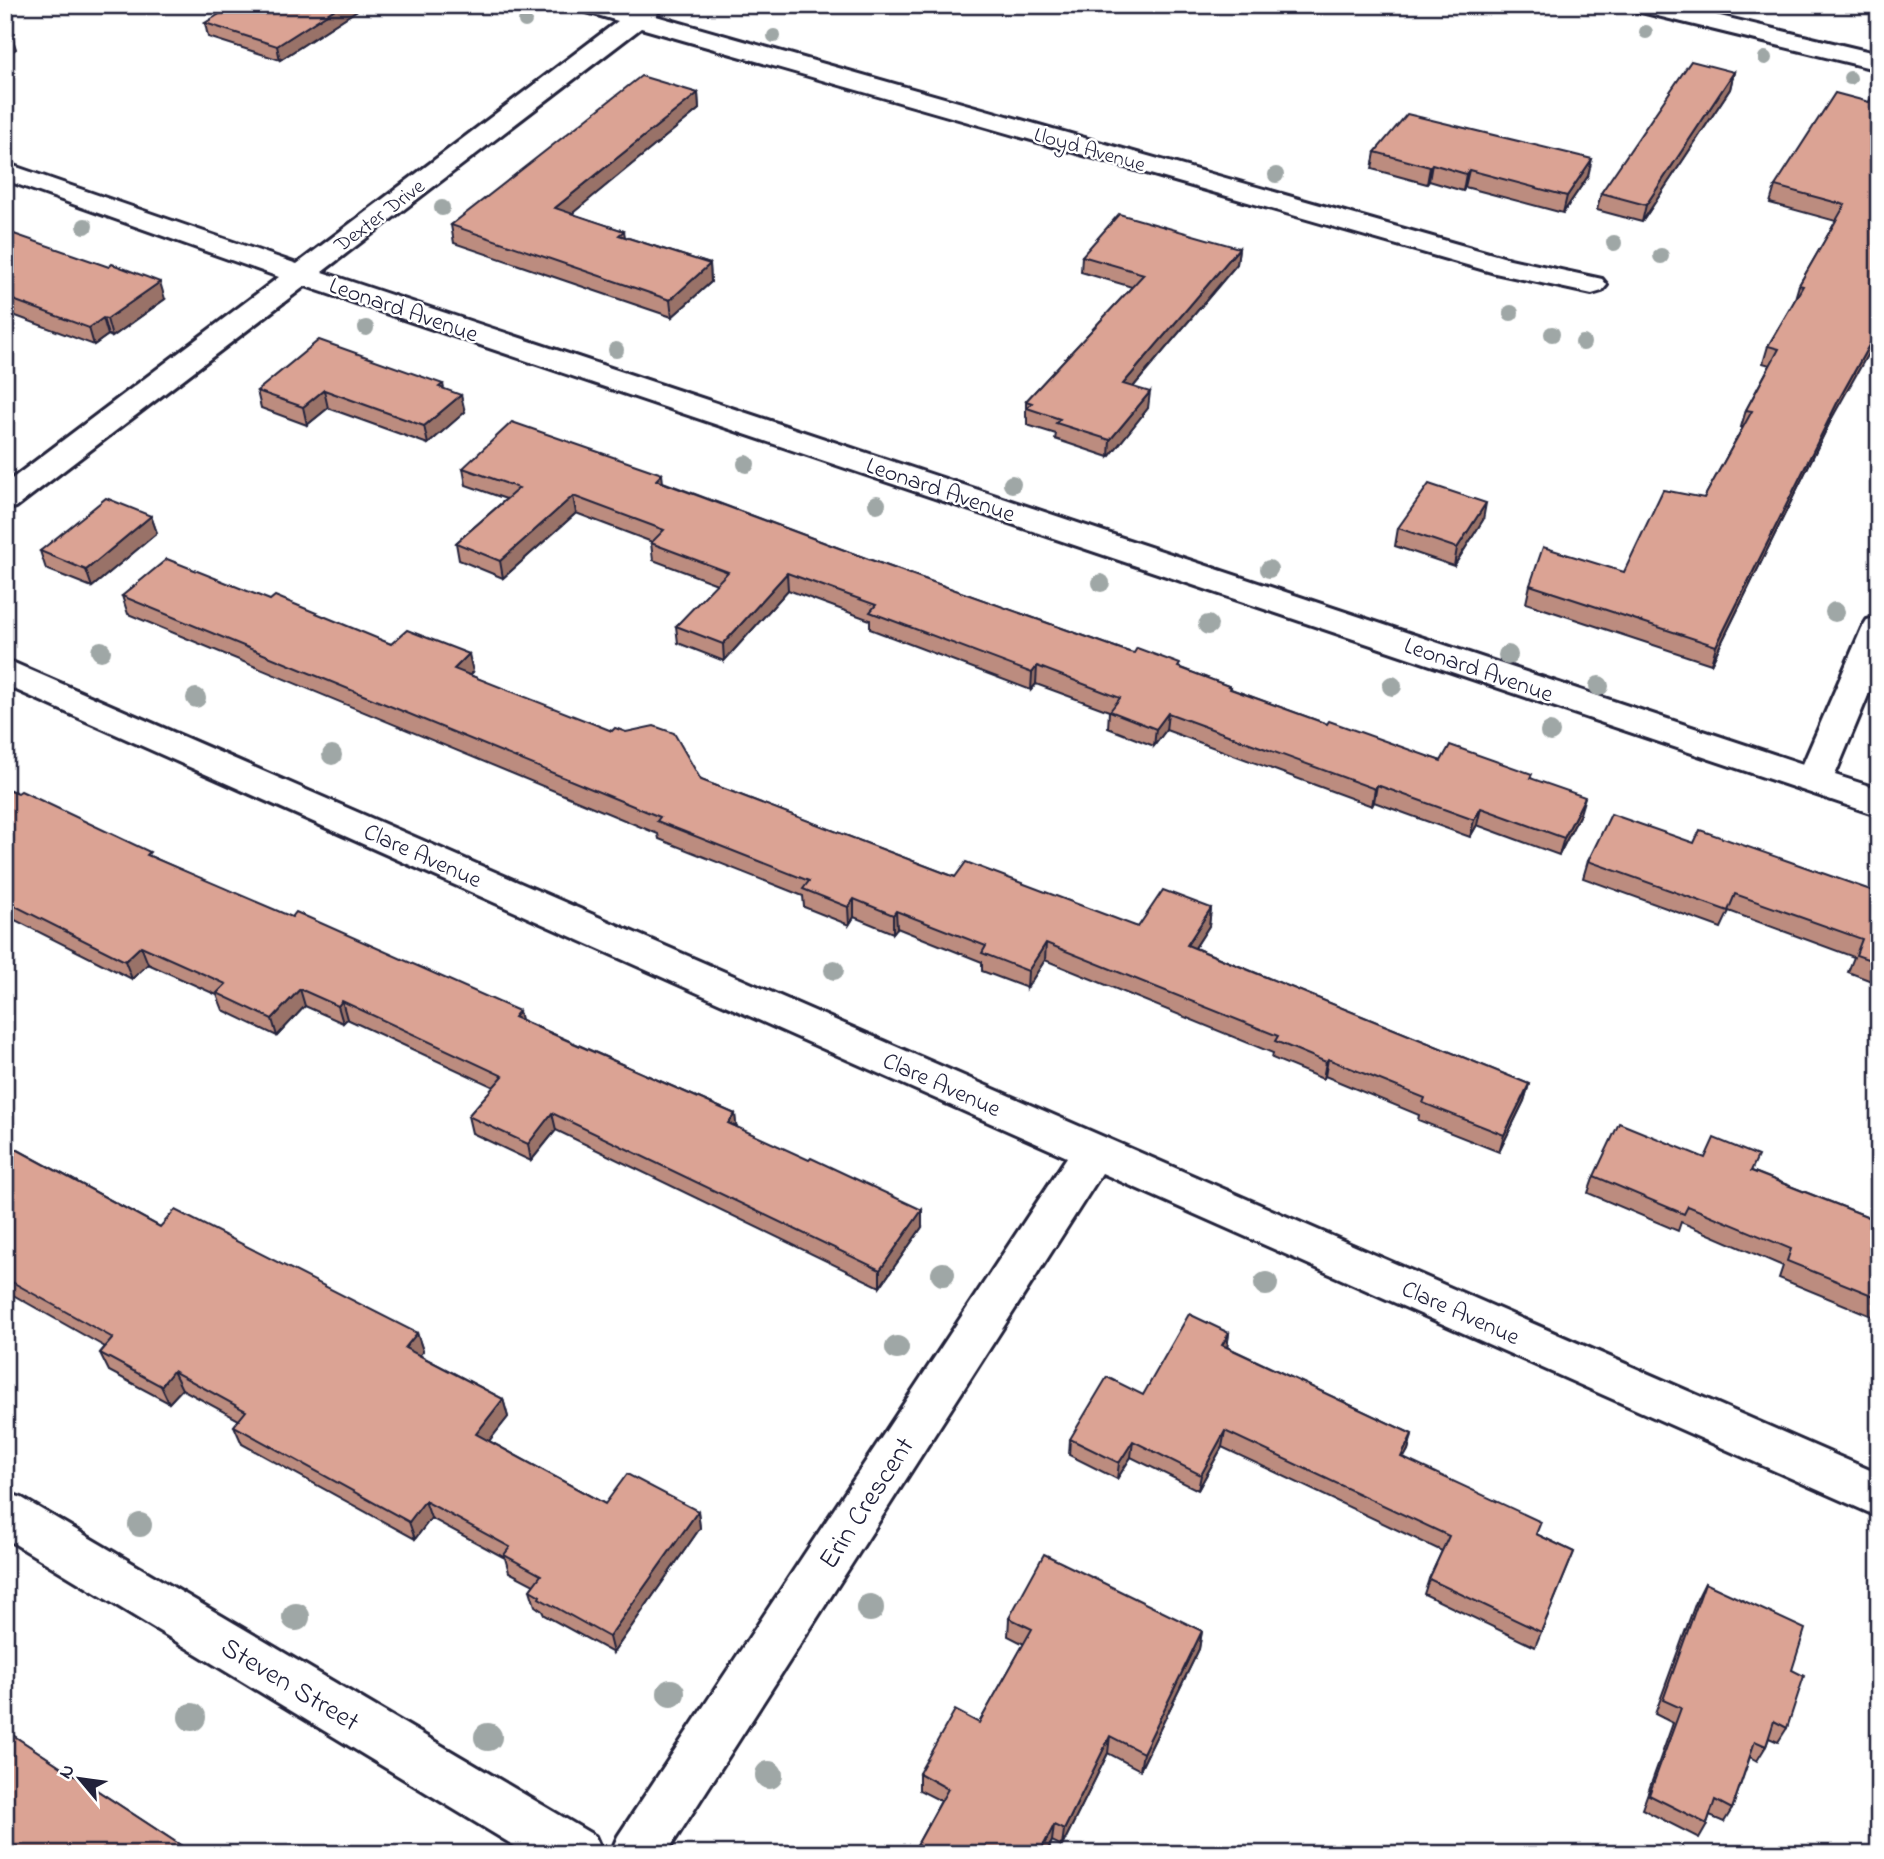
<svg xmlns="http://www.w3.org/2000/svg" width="1884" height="1859" font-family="'Indie Flower',sans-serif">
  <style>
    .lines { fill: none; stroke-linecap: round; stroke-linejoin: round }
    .minor-casing { stroke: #22223b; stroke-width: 6 }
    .minor { fill: #fff; fill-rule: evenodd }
    .tree { fill: #9fa7a6 }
    .wall { fill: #bc8c7f; stroke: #22223b; stroke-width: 2 }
    .shaded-wall { fill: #997268; stroke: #22223b; stroke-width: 2 }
    .building { fill: #dba394; stroke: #22223b; stroke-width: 2 }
    .labels { text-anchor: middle; stroke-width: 5; stroke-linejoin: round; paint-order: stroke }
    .far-street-label { font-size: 21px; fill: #22223b; stroke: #fff }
    .street-label { font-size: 24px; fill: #22223b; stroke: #fff }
    .near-street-label { font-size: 28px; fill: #22223b; stroke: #fff }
  </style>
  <rect width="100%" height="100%" fill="#fff"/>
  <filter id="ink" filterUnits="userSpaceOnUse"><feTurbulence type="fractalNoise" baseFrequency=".0143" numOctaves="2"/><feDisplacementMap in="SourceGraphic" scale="14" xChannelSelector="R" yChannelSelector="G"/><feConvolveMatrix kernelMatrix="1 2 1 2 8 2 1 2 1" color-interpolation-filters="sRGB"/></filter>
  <g filter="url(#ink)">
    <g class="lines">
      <defs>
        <g id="minor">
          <path d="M 577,5 L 617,5 L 633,10 L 639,5 L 663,5 L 656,16 L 1510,259 L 1602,279 L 1607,285 L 1602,291 L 1592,294 L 1495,273 L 641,28 L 322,272 L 1803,764 L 1862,628 L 1867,620 L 1879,617 L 1879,669 L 1835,775 L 1879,789 L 1879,816 L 305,286 L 16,507 L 5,510 L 5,484 L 279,277 L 5,180 L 5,163 L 297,264 L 618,21 L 580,10 Z"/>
          <path d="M 1630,5 L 1674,5 L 1879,54 L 1879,70 L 1633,10 Z"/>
          <path d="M 5,659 L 1879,1474 L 1879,1517 L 1102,1173 L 666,1854 L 610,1854 L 618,1836 L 1067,1157 L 5,685 Z"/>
          <path d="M 5,1492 L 22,1498 L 595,1836 L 603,1854 L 528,1854 L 5,1538 Z"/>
        </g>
      </defs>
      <use href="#minor" class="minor-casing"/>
      <use href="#minor" class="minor"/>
    </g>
    <g class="tree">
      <circle cx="525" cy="21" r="7"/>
      <circle cx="1646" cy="32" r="7"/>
      <circle cx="774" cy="36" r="7"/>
      <circle cx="1765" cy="58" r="7"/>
      <circle cx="1850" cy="78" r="7"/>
      <circle cx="1276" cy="175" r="8"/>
      <circle cx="442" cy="208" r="8"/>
      <circle cx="85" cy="226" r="8"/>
      <circle cx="1614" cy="243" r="8"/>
      <circle cx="1661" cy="256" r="8"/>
      <circle cx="1511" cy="313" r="8"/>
      <circle cx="366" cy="328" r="8"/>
      <circle cx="1552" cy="334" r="8"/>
      <circle cx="1583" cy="343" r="8"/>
      <circle cx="616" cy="350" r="8"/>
      <circle cx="746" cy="464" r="9"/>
      <circle cx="1012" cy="484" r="9"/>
      <circle cx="877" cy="504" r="9"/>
      <circle cx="1269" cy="569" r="9"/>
      <circle cx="1101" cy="583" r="9"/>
      <circle cx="1835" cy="612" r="10"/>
      <circle cx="1208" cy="625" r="10"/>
      <circle cx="101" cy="651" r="10"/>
      <circle cx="1508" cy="655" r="10"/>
      <circle cx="1392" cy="686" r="10"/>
      <circle cx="1599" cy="686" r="10"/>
      <circle cx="196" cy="698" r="10"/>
      <circle cx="1550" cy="732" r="10"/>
      <circle cx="332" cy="755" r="10"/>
      <circle cx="834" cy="970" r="10"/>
      <circle cx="943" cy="1274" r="12"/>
      <circle cx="1266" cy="1284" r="12"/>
      <circle cx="897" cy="1348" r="12"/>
      <circle cx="140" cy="1525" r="12"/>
      <circle cx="870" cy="1608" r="14"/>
      <circle cx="296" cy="1617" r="14"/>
      <circle cx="671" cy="1693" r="14"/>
      <circle cx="192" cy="1717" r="14"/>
      <circle cx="488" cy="1737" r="14"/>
      <circle cx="769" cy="1775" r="14"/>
    </g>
    <g class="wall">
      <path d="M 365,5 L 280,60 L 208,37 L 205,23 Z"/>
      <path d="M 1734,72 L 1730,89 L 1642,222 L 1597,210 L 1601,193 Z"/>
      <path d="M 698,93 L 699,109 L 571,214 L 624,231 L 625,237 L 710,264 L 711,282 L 672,317 L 454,243 L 451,225 Z"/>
      <path d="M 1869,102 L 1832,418 L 1711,664 L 1526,603 L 1530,585 L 1624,572 L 1704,498 L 1743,427 L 1741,427 L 1746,410 L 1770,365 L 1763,363 L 1768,346 L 1794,302 L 1799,285 L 1836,221 L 1770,203 L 1775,186 Z"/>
      <path d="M 1375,152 L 1588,176 L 1563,213 L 1465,187 L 1463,191 L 1429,181 L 1427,184 L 1372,169 Z"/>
      <path d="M 5,239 L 165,299 L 112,337 L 108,335 L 94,345 L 5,312 Z"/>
      <path d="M 1239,248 L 1237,264 L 1133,387 L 1148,408 L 1109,457 L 1055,439 L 1056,434 L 1027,425 L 1027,418 L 1026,417 L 1026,401 L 1132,287 L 1081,272 L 1082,256 Z"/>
      <path d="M 443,384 L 444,389 L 465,412 L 428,444 L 328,408 L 307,425 L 261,408 L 257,391 Z"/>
      <path d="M 463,468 L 663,482 L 871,560 L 1129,652 L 1180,668 L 1231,687 L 1231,689 L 1327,724 L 1441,761 L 1531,778 L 1580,814 L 1559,855 L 1477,825 L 1470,837 L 1374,802 L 1372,806 L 1166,730 L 1154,746 L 1108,728 L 1109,711 L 1036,684 L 1031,690 L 870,629 L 870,620 L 788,590 L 724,661 L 678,643 L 676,626 L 717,584 L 653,560 L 651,543 L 652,542 L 576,513 L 503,578 L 459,560 L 456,543 L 506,499 L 466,485 Z"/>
      <path d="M 151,516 L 157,533 L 92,587 L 46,569 L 40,551 Z"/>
      <path d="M 1483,520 L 1454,566 L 1395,546 L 1398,528 Z"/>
      <path d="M 122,596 L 270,600 L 391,644 L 473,672 L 470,675 L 701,780 L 955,877 L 1138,927 L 1211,908 L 1209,926 L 1195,948 L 1529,1084 L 1524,1101 L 1499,1152 L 1418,1120 L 1419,1115 L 1325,1076 L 1323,1079 L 1272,1058 L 1273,1053 L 1045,960 L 1027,988 L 982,971 L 982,962 L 897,928 L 893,933 L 854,917 L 849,925 L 804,907 L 803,896 L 659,839 L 658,834 L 128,614 Z"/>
      <path d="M 5,788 L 152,857 L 735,1114 L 736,1127 L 922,1227 L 880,1287 L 556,1130 L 531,1161 L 472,1133 L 468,1116 L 494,1087 L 347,1019 L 343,1023 L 305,1006 L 277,1036 L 223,1010 L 217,995 L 148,964 L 132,979 L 5,915 Z"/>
      <path d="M 1694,843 L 1879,893 L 1879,984 L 1848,972 L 1854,957 L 1729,911 L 1721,928 L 1583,878 L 1588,861 Z"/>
      <path d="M 5,1143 L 160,1227 L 417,1333 L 423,1351 L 419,1355 L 503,1399 L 508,1417 L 489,1441 L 605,1504 L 698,1511 L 700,1528 L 613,1653 L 544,1615 L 542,1611 L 535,1606 L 530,1590 L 534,1585 L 509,1572 L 505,1558 L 431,1518 L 415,1539 L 242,1444 L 234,1426 L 239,1420 L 182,1389 L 169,1403 L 109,1371 L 100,1353 L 105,1347 L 13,1295 L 5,1304 Z"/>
      <path d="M 1705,1158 L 1752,1171 L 1879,1221 L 1879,1319 L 1779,1278 L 1783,1266 L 1681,1222 L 1678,1231 L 1588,1193 L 1594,1176 Z"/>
      <path d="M 1229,1333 L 1227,1347 L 1412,1434 L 1408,1450 L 1403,1458 L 1536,1534 L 1574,1552 L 1535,1647 L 1424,1594 L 1429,1579 L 1442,1551 L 1222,1447 L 1198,1490 L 1131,1457 L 1117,1479 L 1069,1455 L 1070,1439 L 1143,1395 Z"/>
      <path d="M 1705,1583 L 1792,1670 L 1787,1728 L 1778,1742 L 1769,1738 L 1766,1746 L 1757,1761 L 1750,1757 L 1732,1809 L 1724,1822 L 1710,1816 L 1707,1824 L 1699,1838 L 1642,1809 L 1673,1723 L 1655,1714 L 1697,1599 Z"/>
      <path d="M 1009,1618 L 1202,1631 L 1199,1649 L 1140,1770 L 1108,1753 L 1062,1846 L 1052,1841 L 1046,1854 L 912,1854 L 941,1801 L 919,1790 L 919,1773 L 979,1723 L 1024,1644 L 1008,1636 Z"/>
      <path d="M 5,1730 L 194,1854 L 5,1854 Z"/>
    </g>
    <g class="shaded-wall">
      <path d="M 341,5 L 365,5 L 280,60 L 277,46 Z"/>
      <path d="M 11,33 L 16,49 L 5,56 L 5,36 Z"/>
      <path d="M 1734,72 L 1730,89 L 1642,222 L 1646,205 Z"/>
      <path d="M 698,93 L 699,109 L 557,226 L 555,208 Z"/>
      <path d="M 1592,159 L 1588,176 L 1563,213 L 1567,196 Z"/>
      <path d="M 1432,164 L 1429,181 L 1427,184 L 1430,167 Z"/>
      <path d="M 1469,170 L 1465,187 L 1463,191 L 1466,174 Z"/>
      <path d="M 1239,248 L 1237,264 L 1122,400 L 1123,384 Z"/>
      <path d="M 710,264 L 711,282 L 672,317 L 670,300 Z"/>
      <path d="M 160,282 L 165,299 L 112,337 L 107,319 Z"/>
      <path d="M 103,318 L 108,335 L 94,345 L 89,328 Z"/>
      <path d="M 1879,327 L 1879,334 L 1832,418 L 1711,664 L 1716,646 L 1838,401 Z"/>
      <path d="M 324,390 L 328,408 L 307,425 L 303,407 Z"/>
      <path d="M 1150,392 L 1148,408 L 1109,457 L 1110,440 Z"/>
      <path d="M 461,395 L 465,412 L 428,444 L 424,426 Z"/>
      <path d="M 662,474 L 664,491 L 656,480 Z"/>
      <path d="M 573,496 L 576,513 L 503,578 L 500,561 Z"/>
      <path d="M 1486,503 L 1483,520 L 1454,566 L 1457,548 Z"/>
      <path d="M 151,516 L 157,533 L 92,587 L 86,570 Z"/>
      <path d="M 787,573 L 788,590 L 724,661 L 723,644 Z"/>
      <path d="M 469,654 L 473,672 L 458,687 L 454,669 Z"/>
      <path d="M 1037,666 L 1036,684 L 1031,690 L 1032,673 Z"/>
      <path d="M 1168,713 L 1166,730 L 1154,746 L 1156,729 Z"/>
      <path d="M 1377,785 L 1374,802 L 1372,806 L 1375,789 Z"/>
      <path d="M 1585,797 L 1580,814 L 1559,855 L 1564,838 Z"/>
      <path d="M 1481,808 L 1477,825 L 1470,837 L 1474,820 Z"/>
      <path d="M 854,899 L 854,917 L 849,925 L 848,907 Z"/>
      <path d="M 1211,908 L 1209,926 L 1185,963 L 1187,945 Z"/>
      <path d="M 896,911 L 897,928 L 893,933 L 893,915 Z"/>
      <path d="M 1046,943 L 1045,960 L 1027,988 L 1028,971 Z"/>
      <path d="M 141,946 L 148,964 L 132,979 L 125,961 Z"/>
      <path d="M 300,989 L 305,1006 L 277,1036 L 272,1019 Z"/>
      <path d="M 342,1001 L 347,1019 L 343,1023 L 338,1006 Z"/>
      <path d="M 519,1011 L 523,1028 L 514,1017 Z"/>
      <path d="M 1328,1059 L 1325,1076 L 1323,1079 L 1326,1062 Z"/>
      <path d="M 1529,1084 L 1524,1101 L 1499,1152 L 1504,1135 Z"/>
      <path d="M 552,1113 L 556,1130 L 531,1161 L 528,1144 Z"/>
      <path d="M 735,1114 L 737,1132 L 728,1123 Z"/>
      <path d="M 922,1210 L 922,1227 L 880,1287 L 880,1270 Z"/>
      <path d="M 5,1280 L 13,1295 L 5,1304 Z"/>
      <path d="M 417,1333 L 423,1351 L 411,1366 L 405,1348 Z"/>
      <path d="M 1229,1333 L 1227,1349 L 1222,1345 Z"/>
      <path d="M 173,1371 L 182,1389 L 169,1403 L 161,1386 Z"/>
      <path d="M 503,1399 L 508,1417 L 481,1451 L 476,1434 Z"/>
      <path d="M 1225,1431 L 1222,1447 L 1198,1490 L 1201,1475 Z"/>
      <path d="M 1412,1434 L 1408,1450 L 1396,1473 L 1401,1457 Z"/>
      <path d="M 1133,1441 L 1131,1457 L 1117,1479 L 1119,1463 Z"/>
      <path d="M 425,1501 L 431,1518 L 415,1539 L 409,1522 Z"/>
      <path d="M 698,1511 L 700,1528 L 613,1653 L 609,1637 Z"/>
      <path d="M 1202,1631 L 1199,1649 L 1140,1770 L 1143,1753 Z"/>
      <path d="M 1110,1736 L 1108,1753 L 1062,1846 L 1064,1830 Z"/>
      <path d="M 1054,1825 L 1052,1841 L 1046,1854 L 1039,1854 Z"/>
    </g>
    <g class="building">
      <path d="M 234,5 L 341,5 L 277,46 L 205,23 Z"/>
      <path d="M 1691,61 L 1734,72 L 1646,205 L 1601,193 Z"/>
      <path d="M 641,76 L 698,93 L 555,208 L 624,231 L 619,235 L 710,264 L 670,300 L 451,225 Z"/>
      <path d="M 1875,91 L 1879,92 L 1879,327 L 1838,401 L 1716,646 L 1530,585 L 1543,547 L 1624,572 L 1663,490 L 1704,498 L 1752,411 L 1746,410 L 1779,349 L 1768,346 L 1803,286 L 1799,285 L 1845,205 L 1775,186 L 1835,93 L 1869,102 Z"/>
      <path d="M 1407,114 L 1592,159 L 1567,196 L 1469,170 L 1466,174 L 1432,164 L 1430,167 L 1375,152 Z"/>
      <path d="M 1119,214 L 1239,248 L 1123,384 L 1150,392 L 1110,440 L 1056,423 L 1060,419 L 1027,408 L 1032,403 L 1026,401 L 1144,274 L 1082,256 Z"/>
      <path d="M 14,234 L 109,267 L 112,264 L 160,282 L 107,319 L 103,318 L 89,328 L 5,297 L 5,239 Z"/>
      <path d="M 319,340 L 443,384 L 439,387 L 461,395 L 424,426 L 324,390 L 303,407 L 257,391 Z"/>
      <path d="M 512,422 L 662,474 L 656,480 L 871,560 L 1129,652 L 1134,653 L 1137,648 L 1180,664 L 1178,667 L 1231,687 L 1230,689 L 1327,724 L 1329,721 L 1441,761 L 1450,745 L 1532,774 L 1530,778 L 1585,797 L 1564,838 L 1481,808 L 1474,820 L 1377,785 L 1375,789 L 1168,713 L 1156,729 L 1110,711 L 1120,698 L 1037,666 L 1032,673 L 870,612 L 876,605 L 787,573 L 723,644 L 676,626 L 728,572 L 651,543 L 664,530 L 573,496 L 500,561 L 456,543 L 519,488 L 463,468 Z"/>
      <path d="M 1429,484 L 1486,503 L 1457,548 L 1398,528 Z"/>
      <path d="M 106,498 L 151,516 L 86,570 L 40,551 Z"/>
      <path d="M 167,559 L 270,600 L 275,596 L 391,644 L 407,630 L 469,654 L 454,669 L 612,731 L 615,728 L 626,732 L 654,726 L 674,733 L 701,780 L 955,877 L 966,862 L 1138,927 L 1163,890 L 1211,908 L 1187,945 L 1529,1084 L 1504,1135 L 1423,1103 L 1425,1098 L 1328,1059 L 1326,1062 L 1275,1041 L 1278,1036 L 1046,943 L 1028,971 L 982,953 L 986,946 L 896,911 L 893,915 L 854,899 L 848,907 L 803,889 L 809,881 L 657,821 L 660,817 L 122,596 Z"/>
      <path d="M 5,788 L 18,793 L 21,791 L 150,852 L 147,855 L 292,917 L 296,912 L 519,1011 L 514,1017 L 735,1114 L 728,1123 L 809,1160 L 811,1158 L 922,1210 L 880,1270 L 552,1113 L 528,1144 L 468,1116 L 503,1076 L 342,1001 L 338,1006 L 300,989 L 272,1019 L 217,993 L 226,984 L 141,946 L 125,961 L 5,901 Z"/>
      <path d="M 1611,814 L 1694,843 L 1700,830 L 1879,893 L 1879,963 L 1856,955 L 1862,939 L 1735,894 L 1728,911 L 1588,861 Z"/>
      <path d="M 1619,1123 L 1705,1158 L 1714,1138 L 1758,1156 L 1751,1171 L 1879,1221 L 1879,1298 L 1787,1261 L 1791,1249 L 1688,1206 L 1684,1214 L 1594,1176 Z"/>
      <path d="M 5,1143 L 160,1227 L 175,1210 L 417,1333 L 405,1348 L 503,1399 L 476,1434 L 605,1504 L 627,1474 L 698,1511 L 609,1637 L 539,1598 L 540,1596 L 530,1590 L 541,1575 L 504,1555 L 510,1547 L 425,1501 L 409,1522 L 234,1426 L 246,1411 L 173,1371 L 161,1386 L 100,1353 L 113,1338 L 5,1278 Z"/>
      <path d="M 1189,1314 L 1229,1333 L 1222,1345 L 1412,1434 L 1401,1457 L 1541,1522 L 1536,1534 L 1574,1552 L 1541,1632 L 1429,1579 L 1449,1536 L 1225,1431 L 1201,1475 L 1133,1441 L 1119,1463 L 1070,1439 L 1107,1377 L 1143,1395 Z"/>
      <path d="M 1044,1554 L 1202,1631 L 1143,1753 L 1110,1736 L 1064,1830 L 1054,1825 L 1039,1854 L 912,1854 L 948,1789 L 919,1773 L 955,1710 L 979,1723 L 1032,1629 L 1009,1618 Z"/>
      <path d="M 1705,1583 L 1805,1629 L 1792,1670 L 1804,1676 L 1787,1728 L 1774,1721 L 1766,1746 L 1755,1741 L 1732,1809 L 1715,1800 L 1707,1824 L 1649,1795 L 1681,1708 L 1663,1700 Z"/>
      <path d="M 5,1730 L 194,1854 L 13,1854 L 13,1853 L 5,1848 Z"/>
    </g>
  </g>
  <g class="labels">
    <g class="far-street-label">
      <text transform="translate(1090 149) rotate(16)" y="7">Lloyd Avenue</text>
      <text transform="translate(379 215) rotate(-37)" y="7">Dexter Drive</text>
    </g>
    <g class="street-label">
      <text transform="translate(404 309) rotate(19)" y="8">Leonard Avenue</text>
      <text transform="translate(941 489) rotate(19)" y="8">Leonard Avenue</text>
      <text transform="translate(1479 669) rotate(19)" y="8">Leonard Avenue</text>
      <text transform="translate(423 855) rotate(24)" y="8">Clare Avenue</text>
      <text transform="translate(942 1084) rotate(24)" y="8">Clare Avenue</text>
      <text transform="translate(1461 1312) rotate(24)" y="8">Clare Avenue</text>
    </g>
    <g class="near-street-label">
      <text transform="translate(865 1502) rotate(-57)" y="10">Erin Crescent</text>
      <text transform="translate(291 1683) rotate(31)" y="10">Steven Street</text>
    </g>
  </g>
  <rect width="1884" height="1859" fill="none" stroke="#fff" stroke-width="28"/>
  <rect x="14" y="14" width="1856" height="1831" fill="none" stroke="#22223b" stroke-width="2.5" filter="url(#ink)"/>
  <g transform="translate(80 1779) rotate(299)" stroke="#ffffff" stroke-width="5" paint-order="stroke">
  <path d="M0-5L12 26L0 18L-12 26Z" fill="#22223b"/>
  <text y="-10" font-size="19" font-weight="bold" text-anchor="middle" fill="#22223b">N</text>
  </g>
</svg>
